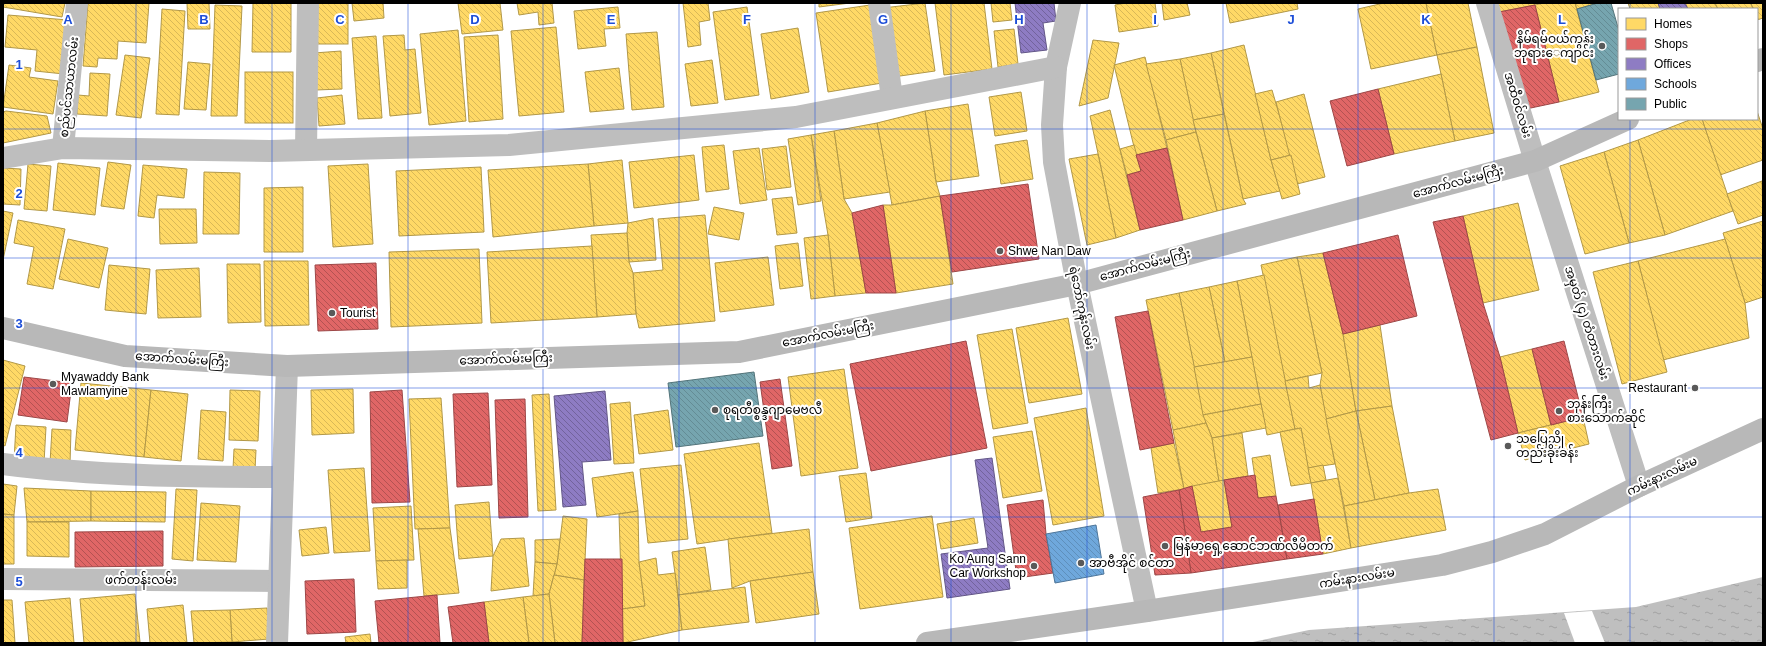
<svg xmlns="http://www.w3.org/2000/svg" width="1766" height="646" font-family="Arial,'Noto Sans Myanmar',sans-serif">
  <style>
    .water { fill: url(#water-ripples) }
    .pier { fill: #fff }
    .homes { fill: url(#homes-back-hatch); stroke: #b29847 }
    .shops { fill: url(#shops-back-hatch); stroke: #9d4747 }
    .offices { fill: url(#offices-back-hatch); stroke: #635788 }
    .schools { fill: url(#schools-back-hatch); stroke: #4e769a }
    .public { fill: url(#public-back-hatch); stroke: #53747a }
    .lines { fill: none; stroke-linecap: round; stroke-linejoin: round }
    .minor { stroke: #bebebe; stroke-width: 22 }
    .secondary { stroke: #b8b8b8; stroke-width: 22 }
    .grid { fill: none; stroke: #1d4ed8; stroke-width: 1; stroke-opacity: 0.55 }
    .poi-dot { fill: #595959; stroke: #fff; stroke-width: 1.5 }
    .labels { text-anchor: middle; stroke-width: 4; stroke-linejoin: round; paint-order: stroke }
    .poi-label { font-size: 12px; fill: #000; stroke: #fff; text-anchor: start }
    .street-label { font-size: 12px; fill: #000; stroke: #fff }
    .grid-label { font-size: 13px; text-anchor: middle; font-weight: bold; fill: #1d4ed8; stroke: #fff; stroke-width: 4; stroke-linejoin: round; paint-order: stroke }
  </style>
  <defs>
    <pattern id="water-ripples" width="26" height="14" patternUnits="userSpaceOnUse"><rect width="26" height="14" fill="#bfbfbf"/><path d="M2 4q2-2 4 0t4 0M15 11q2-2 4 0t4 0" fill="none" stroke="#a2a2a2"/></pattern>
    <pattern id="homes-back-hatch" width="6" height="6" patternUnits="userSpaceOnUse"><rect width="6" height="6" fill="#ffd966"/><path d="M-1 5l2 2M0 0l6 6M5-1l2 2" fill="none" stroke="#d9b857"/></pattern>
    <pattern id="shops-back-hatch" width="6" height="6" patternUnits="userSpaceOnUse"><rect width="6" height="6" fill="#e06666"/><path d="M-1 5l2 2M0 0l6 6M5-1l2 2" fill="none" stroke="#b35252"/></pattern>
    <pattern id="offices-back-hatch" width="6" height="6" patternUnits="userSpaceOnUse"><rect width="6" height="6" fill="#8e7cc3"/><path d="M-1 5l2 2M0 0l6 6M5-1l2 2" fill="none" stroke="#72639c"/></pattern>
    <pattern id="schools-back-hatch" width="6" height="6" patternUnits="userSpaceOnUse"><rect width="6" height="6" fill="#6fa8dc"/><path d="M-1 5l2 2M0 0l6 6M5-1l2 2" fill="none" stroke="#5e8fbb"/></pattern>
    <pattern id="public-back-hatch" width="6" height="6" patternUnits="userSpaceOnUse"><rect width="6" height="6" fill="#76a5af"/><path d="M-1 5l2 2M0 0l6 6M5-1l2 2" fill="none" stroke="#648c95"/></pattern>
  </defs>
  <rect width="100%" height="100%" fill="#fff"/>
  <path class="water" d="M 1763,577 L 1763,643 L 1248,643 L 1309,630 L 1636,607 Z"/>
  <path class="pier" d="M 1592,611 L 1605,643 L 1575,643 L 1564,613 Z"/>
  <g class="homes">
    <path d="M 3,3 L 65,3 L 62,17 L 3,7 Z"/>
    <path d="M 88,3 L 149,3 L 146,43 L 118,41 L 117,59 L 98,58 L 97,67 L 83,66 Z"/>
    <path d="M 187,3 L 209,3 L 210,29 L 188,29 Z"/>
    <path d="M 253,3 L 291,3 L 291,52 L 252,52 Z"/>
    <rect x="312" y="3" width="36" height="41"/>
    <path d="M 352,3 L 383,3 L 384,18 L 354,21 Z"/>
    <path d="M 458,3 L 500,3 L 503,30 L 462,34 Z"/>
    <path d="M 517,3 L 552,3 L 554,23 L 539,25 L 538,12 L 519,15 Z"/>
    <path d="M 683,3 L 708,3 L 710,20 L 699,22 L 701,45 L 688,47 Z"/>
    <path d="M 819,3 L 850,3 L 819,7 Z"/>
    <path d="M 925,3 L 935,71 L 893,77 L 883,8 Z"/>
    <path d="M 935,3 L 984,3 L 992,69 L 944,75 Z"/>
    <path d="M 991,3 L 1010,3 L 1012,20 L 993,22 Z"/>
    <path d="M 1126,3 L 1155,3 L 1158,26 L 1119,32 L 1115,5 Z"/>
    <path d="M 1162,3 L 1187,3 L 1190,15 L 1164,20 Z"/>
    <path d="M 1226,3 L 1297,3 L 1298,9 L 1230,23 Z"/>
    <path d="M 1384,3 L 1426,3 L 1437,55 L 1371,69 L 1358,9 Z"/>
    <path d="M 1426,3 L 1468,3 L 1477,47 L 1437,55 Z"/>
    <path d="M 1497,3 L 1535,3 L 1535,5 L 1499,12 Z"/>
    <path d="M 1544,3 L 1575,3 L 1599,92 L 1559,102 L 1535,5 Z"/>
    <path d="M 1575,3 L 1598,3 L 1577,9 Z"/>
    <path d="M 1628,3 L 1658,3 L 1660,9 L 1630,9 Z"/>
    <path d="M 1685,3 L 1715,3 L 1718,9 L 1688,9 Z"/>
    <path d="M 1715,3 L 1751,3 L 1753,9 L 1718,9 Z"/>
    <path d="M 1751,3 L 1763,3 L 1763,18 L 1757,20 L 1757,9 L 1753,9 Z"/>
    <path d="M 215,5 L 242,6 L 237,116 L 211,116 Z"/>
    <path d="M 870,5 L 882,83 L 828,92 L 816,13 Z"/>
    <path d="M 618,7 L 620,28 L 604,29 L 606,46 L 578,49 L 574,11 Z"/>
    <path d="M 747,7 L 759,95 L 725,100 L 713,12 Z"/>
    <path d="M 162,9 L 185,11 L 179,115 L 156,114 Z"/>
    <path d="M 8,15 L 68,20 L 64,74 L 35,71 L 37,50 L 5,47 Z"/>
    <path d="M 556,27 L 564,112 L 519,116 L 511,31 Z"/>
    <path d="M 798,28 L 809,92 L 771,99 L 761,34 Z"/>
    <path d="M 1014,29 L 1018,64 L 998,67 L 994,31 Z"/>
    <path d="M 458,30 L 466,121 L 429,125 L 420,34 Z"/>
    <path d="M 657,32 L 664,107 L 632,110 L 626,34 Z"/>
    <path d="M 404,35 L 405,50 L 415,49 L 421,113 L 390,116 L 383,36 Z"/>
    <path d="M 498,35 L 503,119 L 469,122 L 464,37 Z"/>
    <path d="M 376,36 L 382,118 L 358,119 L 352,38 Z"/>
    <path d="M 1093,40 L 1119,43 L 1108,98 L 1079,106 Z"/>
    <path d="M 1244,45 L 1271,160 L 1280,191 L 1243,199 L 1211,53 Z"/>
    <path d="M 1477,47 L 1494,133 L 1455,141 L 1437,55 Z"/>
    <path d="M 341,51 L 342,89 L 316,90 L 314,53 Z"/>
    <path d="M 1211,53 L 1224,114 L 1193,120 L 1180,59 Z"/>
    <path d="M 125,55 L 150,58 L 141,118 L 116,115 Z"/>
    <path d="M 1145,57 L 1167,148 L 1136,155 L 1114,65 Z"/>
    <path d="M 1180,59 L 1196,132 L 1166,140 L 1146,64 Z"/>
    <path d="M 712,60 L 718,103 L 691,106 L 685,64 Z"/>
    <path d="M 188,62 L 210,64 L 206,110 L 184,109 Z"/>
    <path d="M 9,65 L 31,68 L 29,77 L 58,81 L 53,114 L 3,107 Z"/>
    <path d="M 619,68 L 624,109 L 590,112 L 585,72 Z"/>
    <rect x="245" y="72" width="48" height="51"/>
    <path d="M 90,73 L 110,74 L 107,116 L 77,114 L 78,95 L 89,96 Z"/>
    <path d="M 1441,74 L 1455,141 L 1394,154 L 1378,89 Z"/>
    <path d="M 1272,90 L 1291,155 L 1271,160 L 1255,94 Z"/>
    <path d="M 1021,92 L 1027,131 L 995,136 L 989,97 Z"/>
    <path d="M 1304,94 L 1325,177 L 1297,184 L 1276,102 Z"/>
    <path d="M 342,95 L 345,124 L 319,126 L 317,98 Z"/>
    <path d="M 968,104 L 979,176 L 936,182 L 925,111 Z"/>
    <path d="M 1110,110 L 1140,230 L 1116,238 L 1090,116 Z"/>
    <path d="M 6,111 L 47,116 L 51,133 L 3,143 L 3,112 Z"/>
    <path d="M 925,111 L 936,182 L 940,196 L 892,205 L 877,123 Z"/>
    <path d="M 1757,111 L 1763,129 L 1763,160 L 1720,175 L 1702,119 L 1757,119 Z"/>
    <path d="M 1224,114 L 1243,199 L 1246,204 L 1217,211 L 1193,120 Z"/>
    <path d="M 1692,119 L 1702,119 L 1733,211 L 1665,235 L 1638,140 Z"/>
    <path d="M 877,123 L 890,192 L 844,199 L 834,131 Z"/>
    <path d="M 834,131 L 844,199 L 852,213 L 866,293 L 835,296 L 828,235 L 811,135 Z"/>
    <path d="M 1196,132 L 1217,211 L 1183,220 L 1166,140 Z"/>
    <path d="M 811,135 L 821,201 L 798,205 L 788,139 Z"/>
    <path d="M 1027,140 L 1033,179 L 1001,184 L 995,145 Z"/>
    <path d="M 1638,140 L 1665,235 L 1629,243 L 1604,152 Z"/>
    <path d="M 724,145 L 729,189 L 706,192 L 702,147 Z"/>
    <path d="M 1134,145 L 1141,171 L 1127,175 L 1120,149 Z"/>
    <path d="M 786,146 L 791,187 L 767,190 L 762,149 Z"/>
    <path d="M 759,148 L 767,200 L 740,204 L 733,151 Z"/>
    <path d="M 1604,152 L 1629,243 L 1585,254 L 1560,166 Z"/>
    <path d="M 1098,154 L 1116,238 L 1087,245 L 1069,159 Z"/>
    <path d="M 694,155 L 699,200 L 634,208 L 629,162 Z"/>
    <path d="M 1291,155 L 1300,194 L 1282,199 L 1271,160 Z"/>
    <path d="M 622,160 L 628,223 L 594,226 L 588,164 Z"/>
    <path d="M 108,162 L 131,165 L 124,209 L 101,206 Z"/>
    <path d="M 58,163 L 100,168 L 95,215 L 53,210 Z"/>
    <path d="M 28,164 L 51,166 L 47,211 L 24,209 Z"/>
    <path d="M 368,164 L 373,244 L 333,247 L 328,166 Z"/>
    <path d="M 588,164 L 594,226 L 493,237 L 488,170 Z"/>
    <path d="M 143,165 L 187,169 L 184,198 L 157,195 L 154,218 L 138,216 Z"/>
    <path d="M 481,167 L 484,232 L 399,236 L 396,171 Z"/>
    <path d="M 3,168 L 21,169 L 20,205 L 3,204 Z"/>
    <path d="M 204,172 L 240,173 L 239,234 L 203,234 Z"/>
    <path d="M 1762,181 L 1763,215 L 1738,224 L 1727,194 Z"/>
    <path d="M 303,187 L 303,252 L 264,252 L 264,188 Z"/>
    <path d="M 940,196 L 953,284 L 896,293 L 883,205 L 892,205 Z"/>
    <path d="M 792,197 L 797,233 L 777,235 L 772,199 Z"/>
    <path d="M 1518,203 L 1539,290 L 1483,303 L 1463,216 Z"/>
    <path d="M 714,207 L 744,213 L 739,240 L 708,234 Z"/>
    <path d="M 159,209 L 196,209 L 197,243 L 160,244 Z"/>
    <path d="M 3,211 L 13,213 L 3,260 Z"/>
    <path d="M 705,215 L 715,321 L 639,328 L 636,314 L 633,273 L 663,270 L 658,219 Z"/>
    <path d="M 653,218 L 656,260 L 629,262 L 627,233 L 628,223 Z"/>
    <path d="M 18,220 L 65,229 L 53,289 L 27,284 L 34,247 L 14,243 Z"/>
    <path d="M 1763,221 L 1763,297 L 1745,303 L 1723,233 Z"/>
    <path d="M 627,233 L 629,262 L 633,273 L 636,314 L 597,317 L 591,235 Z"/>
    <path d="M 828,235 L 835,296 L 811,299 L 804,238 Z"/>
    <path d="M 68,239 L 108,248 L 99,288 L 59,279 Z"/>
    <path d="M 1725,239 L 1745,303 L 1749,338 L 1663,360 L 1638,261 Z"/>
    <path d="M 798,243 L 803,286 L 780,289 L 775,246 Z"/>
    <path d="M 592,246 L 597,317 L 491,323 L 487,252 Z"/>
    <path d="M 479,249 L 482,323 L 391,327 L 389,252 Z"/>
    <path d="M 1323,253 L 1343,334 L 1356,411 L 1326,419 L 1320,385 L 1322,373 L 1297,257 Z"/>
    <path d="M 768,257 L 774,305 L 720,312 L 715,263 Z"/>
    <path d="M 1297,257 L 1322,373 L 1285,381 L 1261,265 Z"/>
    <path d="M 264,261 L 308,261 L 309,325 L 265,326 Z"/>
    <path d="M 1638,261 L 1667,372 L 1622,384 L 1593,272 Z"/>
    <path d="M 227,264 L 260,264 L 261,322 L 228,323 Z"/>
    <path d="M 109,265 L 150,269 L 146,314 L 105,310 Z"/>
    <path d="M 199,268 L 201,317 L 158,318 L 156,270 Z"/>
    <path d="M 1264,275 L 1295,429 L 1267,435 L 1237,281 Z"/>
    <path d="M 1237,281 L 1252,357 L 1225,362 L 1209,287 Z"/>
    <path d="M 1209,287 L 1225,362 L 1194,367 L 1179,293 Z"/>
    <path d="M 1179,293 L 1206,423 L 1173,430 L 1146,300 Z"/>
    <path d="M 1068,318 L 1082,394 L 1029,403 L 1016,328 Z"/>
    <path d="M 1380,325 L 1392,406 L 1356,411 L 1343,334 Z"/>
    <path d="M 1012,329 L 1028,423 L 993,429 L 977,335 Z"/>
    <path d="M 1532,349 L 1551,425 L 1518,433 L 1500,357 Z"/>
    <path d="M 1252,357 L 1261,404 L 1203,415 L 1194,367 Z"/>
    <path d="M 3,360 L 25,366 L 5,446 L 3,445 Z"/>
    <path d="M 844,369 L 858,468 L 801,476 L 788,377 Z"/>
    <path d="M 1308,376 L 1309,388 L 1320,385 L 1335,464 L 1308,468 L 1301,428 L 1295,429 L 1285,381 Z"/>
    <path d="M 81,383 L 151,390 L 144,457 L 75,450 Z"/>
    <path d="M 353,389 L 354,433 L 312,435 L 311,390 Z"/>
    <path d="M 151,390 L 188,394 L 181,461 L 144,457 Z"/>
    <path d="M 230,390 L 260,391 L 258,441 L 229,440 Z"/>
    <path d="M 549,394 L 556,510 L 538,511 L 532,395 Z"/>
    <path d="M 441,398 L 450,528 L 415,529 L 409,399 Z"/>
    <path d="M 630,402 L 634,463 L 614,464 L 610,404 Z"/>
    <path d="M 1261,404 L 1266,428 L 1212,438 L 1203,415 Z"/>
    <path d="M 1392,406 L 1409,493 L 1375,500 L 1356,411 Z"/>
    <path d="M 1086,408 L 1104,516 L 1053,525 L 1034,418 Z"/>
    <path d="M 201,410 L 226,412 L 223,461 L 198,459 Z"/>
    <path d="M 668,410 L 673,450 L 639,454 L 634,415 Z"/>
    <path d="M 1356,411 L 1375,500 L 1344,506 L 1326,419 Z"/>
    <path d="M 1583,417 L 1589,444 L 1525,460 L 1518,433 Z"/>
    <path d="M 1206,423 L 1212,438 L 1219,481 L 1184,489 L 1173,430 Z"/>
    <path d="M 16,425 L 46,427 L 44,463 L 14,461 Z"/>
    <path d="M 1301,428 L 1311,483 L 1291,486 L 1280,432 Z"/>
    <path d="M 52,429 L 71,430 L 70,464 L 50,463 Z"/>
    <path d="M 1032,431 L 1042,491 L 1003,498 L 993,437 Z"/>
    <path d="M 1242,433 L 1248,476 L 1219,481 L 1212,438 Z"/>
    <path d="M 759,443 L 772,533 L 697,544 L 684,454 Z"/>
    <path d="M 1174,443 L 1184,489 L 1158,493 L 1151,448 Z"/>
    <path d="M 234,449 L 256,450 L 255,470 L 233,469 Z"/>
    <path d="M 1270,455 L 1276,496 L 1258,498 L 1252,458 Z"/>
    <path d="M 681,465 L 688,539 L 648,543 L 640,469 Z"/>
    <path d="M 1323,465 L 1326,480 L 1311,483 L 1308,468 Z"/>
    <path d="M 364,468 L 370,551 L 334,553 L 328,470 Z"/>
    <path d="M 633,472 L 638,511 L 597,517 L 592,478 Z"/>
    <path d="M 866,473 L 872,518 L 846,522 L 839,476 Z"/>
    <path d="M 1338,478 L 1351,548 L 1323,554 L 1311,483 Z"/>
    <path d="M 1224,480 L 1232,527 L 1201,532 L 1192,486 Z"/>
    <path d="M 3,484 L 17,486 L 14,515 L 3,514 Z"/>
    <path d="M 24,488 L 91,491 L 91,521 L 27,522 Z"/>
    <path d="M 176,489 L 197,490 L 193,561 L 172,559 Z"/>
    <path d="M 1438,489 L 1446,530 L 1351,548 L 1344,506 L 1409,493 Z"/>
    <path d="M 91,491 L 166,492 L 165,522 L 91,521 Z"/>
    <path d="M 489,502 L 493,556 L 459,559 L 455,505 Z"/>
    <path d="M 201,503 L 240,506 L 236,562 L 197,560 Z"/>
    <path d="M 411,506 L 414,560 L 376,561 L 373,508 Z"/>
    <path d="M 638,511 L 639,562 L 645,606 L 622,609 L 619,514 Z"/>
    <path d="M 3,514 L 14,515 L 14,564 L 3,564 Z"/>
    <path d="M 563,516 L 587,519 L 584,580 L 554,575 L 557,564 Z"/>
    <path d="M 932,516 L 943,597 L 860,609 L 849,528 Z"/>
    <path d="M 974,518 L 978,543 L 941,549 L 937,524 Z"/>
    <path d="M 27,522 L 69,522 L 69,557 L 27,556 Z"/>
    <path d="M 326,527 L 329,553 L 302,556 L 299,530 Z"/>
    <path d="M 450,528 L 459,593 L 424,596 L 418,529 Z"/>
    <path d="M 809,529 L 813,572 L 750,581 L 732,588 L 728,539 Z"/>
    <path d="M 524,538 L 529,586 L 491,591 L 493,556 L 501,539 Z"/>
    <path d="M 560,539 L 557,564 L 535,562 L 535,540 Z"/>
    <path d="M 705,547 L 711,590 L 678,595 L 672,552 Z"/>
    <path d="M 656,558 L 658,575 L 675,573 L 682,630 L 623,643 L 622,609 L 645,606 L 639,562 Z"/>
    <path d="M 407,560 L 407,588 L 378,589 L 376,561 Z"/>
    <path d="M 535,562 L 557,564 L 549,594 L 533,596 Z"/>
    <path d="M 813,572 L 819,614 L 756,623 L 750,581 Z"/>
    <path d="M 554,575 L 584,580 L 582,643 L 555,643 L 549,594 Z"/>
    <path d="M 745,587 L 749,622 L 682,630 L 678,595 Z"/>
    <path d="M 135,594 L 140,642 L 84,643 L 80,599 Z"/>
    <path d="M 549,594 L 555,643 L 529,643 L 523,597 Z"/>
    <path d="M 523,597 L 529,643 L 489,643 L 484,602 Z"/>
    <path d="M 70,598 L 74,643 L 29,643 L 25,602 Z"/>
    <path d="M 3,600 L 12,600 L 15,643 L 3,643 Z"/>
    <path d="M 183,605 L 187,643 L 150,643 L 147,609 Z"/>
    <path d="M 267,608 L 269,639 L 232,642 L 230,610 Z"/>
    <path d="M 230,610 L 232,642 L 194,643 L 191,611 Z"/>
    <path d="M 370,634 L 371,643 L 346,643 L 345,637 Z"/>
  </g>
  <g class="shops">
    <path d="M 1535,5 L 1559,102 L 1526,109 L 1499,12 Z"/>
    <path d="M 1378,89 L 1394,154 L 1347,166 L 1330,101 Z"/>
    <path d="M 1167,148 L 1183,220 L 1140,230 L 1127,175 L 1141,171 L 1136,155 Z"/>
    <path d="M 1028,184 L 1039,259 L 952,272 L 940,196 Z"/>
    <path d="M 883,205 L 896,293 L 866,293 L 852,213 Z"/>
    <path d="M 1463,216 L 1483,303 L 1500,357 L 1518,433 L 1491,440 L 1433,222 Z"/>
    <path d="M 1398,235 L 1417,316 L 1343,334 L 1323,253 Z"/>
    <path d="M 376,263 L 378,329 L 318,331 L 315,265 Z"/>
    <path d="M 1148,311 L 1174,443 L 1140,450 L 1115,317 Z"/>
    <path d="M 966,341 L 987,448 L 871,471 L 850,364 Z"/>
    <path d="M 1564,341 L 1583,417 L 1551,425 L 1532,349 Z"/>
    <path d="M 24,377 L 72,383 L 67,422 L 18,415 Z"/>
    <path d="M 780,379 L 792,466 L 772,469 L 760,382 Z"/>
    <path d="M 402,390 L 410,502 L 372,503 L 370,392 Z"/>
    <path d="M 488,393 L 492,485 L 457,487 L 453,394 Z"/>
    <path d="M 525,399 L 528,517 L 499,518 L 495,400 Z"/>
    <path d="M 1255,475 L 1258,498 L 1276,496 L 1287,559 L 1191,573 L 1179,490 L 1192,486 L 1201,532 L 1232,527 L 1224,480 Z"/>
    <path d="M 1179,490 L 1191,573 L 1155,575 L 1143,497 Z"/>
    <path d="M 1314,499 L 1323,554 L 1287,559 L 1278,505 Z"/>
    <path d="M 1043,500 L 1046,534 L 1053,573 L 1017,578 L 1007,505 Z"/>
    <path d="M 163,531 L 163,566 L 75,567 L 75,532 Z"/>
    <path d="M 585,559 L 622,559 L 623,643 L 582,643 Z"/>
    <path d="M 354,579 L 356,632 L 307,634 L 305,581 Z"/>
    <path d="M 437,595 L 440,643 L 379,643 L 375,601 Z"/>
    <path d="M 484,602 L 489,643 L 453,643 L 448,607 Z"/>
  </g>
  <g class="offices">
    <path d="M 1015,3 L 1054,3 L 1056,21 L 1043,23 L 1047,50 L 1021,53 Z"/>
    <path d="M 1658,3 L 1685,3 L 1688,9 L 1660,9 Z"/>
    <path d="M 605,391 L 611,460 L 582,462 L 586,505 L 563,507 L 554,396 Z"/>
    <path d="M 992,458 L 1010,589 L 947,598 L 941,554 L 988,548 L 975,460 Z"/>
  </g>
  <path class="schools" d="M 1096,525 L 1104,574 L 1055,583 L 1046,534 Z"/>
  <g class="public">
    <path d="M 1598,3 L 1611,3 L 1619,31 L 1619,74 L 1596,80 L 1577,9 Z"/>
    <path d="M 754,372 L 763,436 L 676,447 L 668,383 Z"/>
  </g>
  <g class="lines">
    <g class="minor">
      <path d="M 879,3 L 892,98"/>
      <path d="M 1070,3 L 1056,67 L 1052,125 L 1054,162 L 1077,284 L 1147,611"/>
      <path d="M 1487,3 L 1535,161 L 1639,486"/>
      <path d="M 63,148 L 77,3"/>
      <path d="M 306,150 L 308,3"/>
      <path d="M 3,158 L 63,148 L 270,151 L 509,145 L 796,117 L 1056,67"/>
      <path d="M 3,464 C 96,476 190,477 283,477"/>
      <path d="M 3,579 L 279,581"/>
      <path d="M 277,643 L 287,366"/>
    </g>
    <g class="secondary">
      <path d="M 1757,61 L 1763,59"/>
      <path d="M 3,328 L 125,356 L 287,366 L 739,352 L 1077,284 L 1535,161 L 1628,119"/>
      <path d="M 927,643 L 1147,611 L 1442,565 L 1492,552 L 1545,534 L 1639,486 L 1763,429"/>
    </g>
  </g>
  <path class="grid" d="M 136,3 L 136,643M 272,3 L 272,643M 408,3 L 408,643M 543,3 L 543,643M 679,3 L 679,643M 815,3 L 815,643M 951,3 L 951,643M 1087,3 L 1087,643M 1223,3 L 1223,643M 1358,3 L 1358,643M 1494,3 L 1494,643M 1630,3 L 1630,9M 1630,119 L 1630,643M 3,129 L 1763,129M 3,258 L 1763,258M 3,388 L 1763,388M 3,517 L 1763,517"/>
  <g class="poi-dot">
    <circle cx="1602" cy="46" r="4"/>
    <circle cx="1000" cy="251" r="4"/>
    <circle cx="332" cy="313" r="4"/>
    <circle cx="53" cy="384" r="4"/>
    <circle cx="1695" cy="388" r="4"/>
    <circle cx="715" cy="410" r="4"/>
    <circle cx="1559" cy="411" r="4"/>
    <circle cx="1508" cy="446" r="4"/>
    <circle cx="1165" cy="546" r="4"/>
    <circle cx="1081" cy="563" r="4"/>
    <circle cx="1034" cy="566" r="4"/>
  </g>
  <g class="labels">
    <g class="poi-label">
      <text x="1594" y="43" text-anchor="end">နိမ်ရမ်ဝယ်ကွန်း<tspan x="1594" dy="14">ဘုရားေကျာင်း</tspan></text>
      <text x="1008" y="255">Shwe Nan Daw</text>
      <text x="340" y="317">Tourist</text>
      <text x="61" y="381">Myawaddy Bank<tspan x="61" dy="14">Mawlamyine</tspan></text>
      <text x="1687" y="392" text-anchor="end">Restaurant</text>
      <text x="1567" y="408">ဘုန်းကြီး<tspan x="1567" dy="14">စားသောက်ဆိုင်</tspan></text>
      <text x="723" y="414">စုရတီစ္စန္ဒဂျာမေဗလီ</text>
      <text x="1516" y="443">သပြေညို<tspan x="1516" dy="14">တည်းခိုးခန်း</tspan></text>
      <text x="1173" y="550">မြန်မာ့ရှေ့ဆောင်ဘဏ်လီမိတက်</text>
      <text x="1026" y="563" text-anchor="end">Ko Aung Sann<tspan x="1026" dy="14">Car Workshop</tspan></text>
      <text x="1089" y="567">အာဗီအိုင် စင်တာ</text>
    </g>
    <g class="street-label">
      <text transform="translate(69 87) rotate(-84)" y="4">စည်ပင်သာယာလမ်း</text>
      <text transform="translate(1518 105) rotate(73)" y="4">အထီဝင်လမ်း</text>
      <text transform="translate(1458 182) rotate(-15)" y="4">အောက်လမ်းမကြီး</text>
      <text transform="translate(1145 265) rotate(-15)" y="4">အောက်လမ်းမကြီး</text>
      <text transform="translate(1082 308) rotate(78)" y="4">ရဲဘော်ကုန်းလမ်း</text>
      <text transform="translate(1587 323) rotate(72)" y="4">အမှတ် (၄) တံတားလမ်း</text>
      <text transform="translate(828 334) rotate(-11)" y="4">အောက်လမ်းမကြီး</text>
      <text transform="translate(182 359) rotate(4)" y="4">အောက်လမ်းမကြီး</text>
      <text transform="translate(506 359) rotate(-2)" y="4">အောက်လမ်းမကြီး</text>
      <text transform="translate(1662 476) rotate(-25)" y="4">ကမ်းနားလမ်းမ</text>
      <text transform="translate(1357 578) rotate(-9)" y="4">ကမ်းနားလမ်းမ</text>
      <text x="141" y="584">ဖက်တန်းလမ်း</text>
    </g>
  </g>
  <g class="grid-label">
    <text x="68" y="24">A</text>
    <text x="204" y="24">B</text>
    <text x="340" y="24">C</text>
    <text x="475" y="24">D</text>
    <text x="611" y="24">E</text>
    <text x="747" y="24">F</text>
    <text x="883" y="24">G</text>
    <text x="1019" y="24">H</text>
    <text x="1155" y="24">I</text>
    <text x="1291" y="24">J</text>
    <text x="1426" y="24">K</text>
    <text x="1562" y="24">L</text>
    <text x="19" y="69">1</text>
    <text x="19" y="198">2</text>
    <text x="19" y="328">3</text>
    <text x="19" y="457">4</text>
    <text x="19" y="586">5</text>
  </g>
  <rect width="1766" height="646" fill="none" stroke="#000000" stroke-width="8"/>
  <rect x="1618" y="8" width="140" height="112" fill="#ffffff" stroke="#999999"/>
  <rect x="1626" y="18" width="20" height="12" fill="#ffd966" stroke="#999999"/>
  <text x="1654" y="28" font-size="12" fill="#000000">Homes</text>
  <rect x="1626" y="38" width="20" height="12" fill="#e06666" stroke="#999999"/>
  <text x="1654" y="48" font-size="12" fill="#000000">Shops</text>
  <rect x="1626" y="58" width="20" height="12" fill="#8e7cc3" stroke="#999999"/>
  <text x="1654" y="68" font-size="12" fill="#000000">Offices</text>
  <rect x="1626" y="78" width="20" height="12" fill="#6fa8dc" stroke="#999999"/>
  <text x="1654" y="88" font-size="12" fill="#000000">Schools</text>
  <rect x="1626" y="98" width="20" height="12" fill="#76a5af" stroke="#999999"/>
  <text x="1654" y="108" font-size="12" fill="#000000">Public</text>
</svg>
